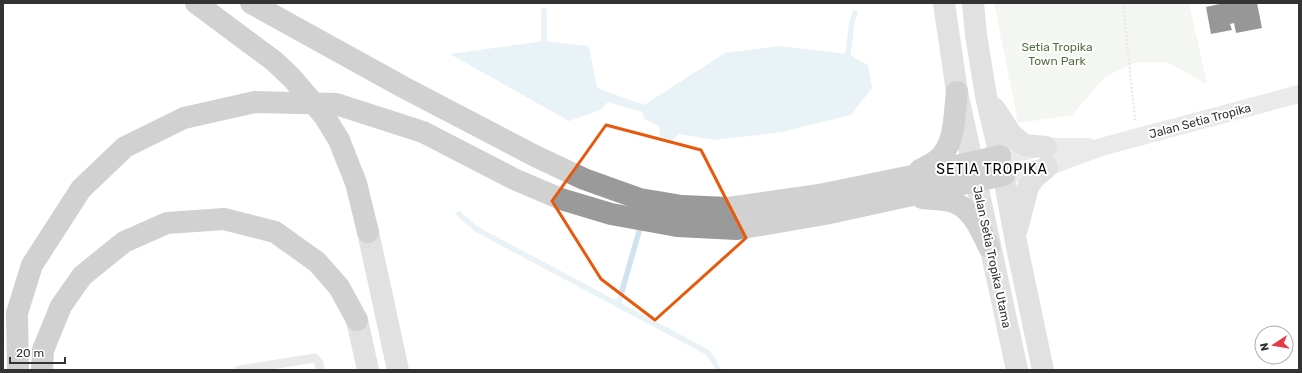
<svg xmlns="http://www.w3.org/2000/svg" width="1302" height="373" font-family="Rubik,sans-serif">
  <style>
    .green { fill: #e6ecdf }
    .water { fill: #cfe2ee }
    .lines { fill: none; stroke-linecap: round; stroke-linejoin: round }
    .stream { stroke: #cfe2ee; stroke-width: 5.5 }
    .building { fill: #1a1a1a }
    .path { stroke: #cdcdcd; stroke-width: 2.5; stroke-dasharray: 2 2; stroke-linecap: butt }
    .lane { stroke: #d0d0d0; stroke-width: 9 }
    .street { stroke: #d0d0d0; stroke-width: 18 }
    .secondary { stroke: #bdbdbd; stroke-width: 22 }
    .highway { stroke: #9a9a9a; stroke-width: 22 }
    .highway-bridge { stroke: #9a9a9a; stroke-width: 22 }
    .marked { fill: none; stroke: #e8590c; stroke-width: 3; stroke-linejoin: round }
    .labels { text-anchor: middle; stroke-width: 4; stroke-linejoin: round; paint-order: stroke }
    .park-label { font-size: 12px; fill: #56703f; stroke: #fff }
    .street-label { font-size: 12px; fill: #333; stroke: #fff }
    .quarter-label { font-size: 14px; letter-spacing: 1px; fill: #000; stroke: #fff }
  </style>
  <rect width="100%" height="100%" fill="#fff"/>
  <path class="green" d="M 994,3 L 1189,3 L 1207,84 L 1167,62 L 1137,62 L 1106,76 L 1072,115 L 1018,123 Z"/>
  <path class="water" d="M 544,41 L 589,46 L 597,88 L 644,105 L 725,53 L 779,46 L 848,54 L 868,65 L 872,88 L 851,115 L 782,132 L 715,140 L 679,134 L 672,141 L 660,136 L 659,126 L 644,119 L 642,112 L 608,102 L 600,110 L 569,121 L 450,54 Z"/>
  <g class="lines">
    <g class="stream">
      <path d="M 544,41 L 544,10"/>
      <path d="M 848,54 L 852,22 L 855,13"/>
      <path d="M 459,214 L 476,229 L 707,352 L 714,361 L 718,370"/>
      <path d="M 618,305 L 640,228"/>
    </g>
  </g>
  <path class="building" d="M 1224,3 L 1257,3 L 1262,28 L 1236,33 L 1234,23 L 1230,24 L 1232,30 L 1211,34 L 1206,7 Z"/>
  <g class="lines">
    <path class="path" d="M 1123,3 L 1135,120"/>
    <path class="lane" d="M 239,370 L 315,358 L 319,363 L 320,370"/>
    <g class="street">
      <path d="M 1000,156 L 1046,147 L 1088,147"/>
      <path d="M 1004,175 L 1047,167 L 1101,147 L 1299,94"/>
    </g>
    <g class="secondary">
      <path d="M 944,3 L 957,92 L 1017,370"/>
      <path d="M 973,3 L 976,35 L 986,96 L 1000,156 L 1016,242 L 1043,370"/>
      <path d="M 994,108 L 1011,134 L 1024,145 L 1046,147"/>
      <path d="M 1017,229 L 1028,187 L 1034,178 L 1047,167"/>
      <path d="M 368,232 L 398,370"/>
      <path d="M 357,320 L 368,370"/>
    </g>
    <g class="highway">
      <path d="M 196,3 L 274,61"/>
      <path d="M 251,3 L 403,87 L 535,156 L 584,179 L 640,199 L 682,206 L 728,208 L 819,195 L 907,177 L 1000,156"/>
      <path d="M 339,140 L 356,183 L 368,232"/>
      <path d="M 920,170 C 925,167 932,164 937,160 C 956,145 954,114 957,92"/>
      <path d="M 922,198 C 931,199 941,199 950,201 C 972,207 980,229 989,247"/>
      <path d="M 18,370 L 17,313 L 32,265 L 81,189 L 125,147 L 184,118 L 255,102 L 336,104 L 423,132 L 514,179 L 561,199 L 611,214 L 677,226 L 737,229 L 825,214 L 1004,175"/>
      <path d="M 42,370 L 43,350 L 61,306 L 82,276 L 124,242 L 167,223 L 224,219 L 275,232 L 317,262 L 339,287 L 357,320"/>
    </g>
    <path class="highway-bridge" d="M 274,61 L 292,78 L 325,117 L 339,140"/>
  </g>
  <path d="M0 0H1302V373H0ZM 606,125 L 701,150 L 746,238 L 655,320 L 601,279 L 552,201 Z" fill="#fff" fill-opacity=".55" fill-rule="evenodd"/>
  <path class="marked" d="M 606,125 L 701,150 L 746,238 L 655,320 L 601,279 L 552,201 Z"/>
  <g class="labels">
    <g class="park-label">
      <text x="1057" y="51">Setia Tropika<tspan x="1057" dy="14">Town Park</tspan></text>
    </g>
    <g class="street-label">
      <text transform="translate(1200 121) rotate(-15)" y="4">Jalan Setia Tropika</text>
      <text transform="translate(992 257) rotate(78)" y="4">Jalan Setia Tropika Utama</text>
    </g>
    <g class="quarter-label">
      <text x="992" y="174">SETIA TROPIKA</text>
    </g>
  </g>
  <rect width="1302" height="373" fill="none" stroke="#333333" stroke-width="8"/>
  <g transform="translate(1274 345) rotate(258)"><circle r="19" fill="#ffffff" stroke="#adadad"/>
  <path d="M0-3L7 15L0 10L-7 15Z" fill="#e63946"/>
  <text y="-6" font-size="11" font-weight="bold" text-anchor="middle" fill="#333333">N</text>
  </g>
  <path d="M10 357v6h55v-6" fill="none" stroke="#333333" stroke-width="2"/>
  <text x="16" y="357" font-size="12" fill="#333333" stroke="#ffffff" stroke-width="3" paint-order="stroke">20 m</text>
</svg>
